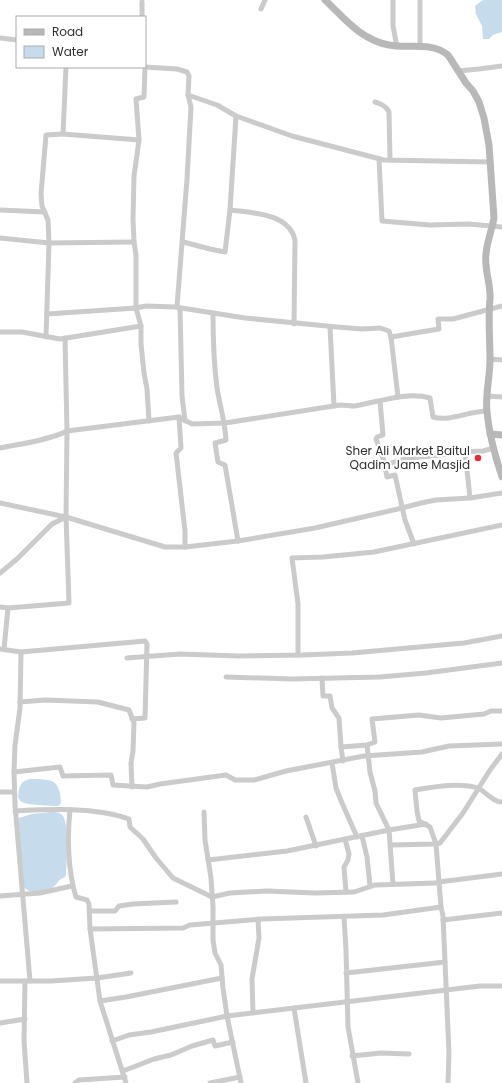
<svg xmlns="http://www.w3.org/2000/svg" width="502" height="1083" font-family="Poppins,sans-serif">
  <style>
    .water { fill: #c6dcec }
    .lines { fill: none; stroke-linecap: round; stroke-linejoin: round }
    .street { stroke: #cbcbcb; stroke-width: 5 }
    .secondary { stroke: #b8b8b8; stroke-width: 7 }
    .poi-dot { fill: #ea2b31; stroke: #fff; stroke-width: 1.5 }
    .labels { text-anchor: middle; stroke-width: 4; stroke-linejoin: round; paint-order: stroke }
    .poi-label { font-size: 12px; fill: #2e2e2e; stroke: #fff; text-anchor: end }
  </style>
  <rect width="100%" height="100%" fill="#fff"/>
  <g class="water">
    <path d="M 483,0 L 502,0 L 502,32 L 493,35 L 489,39 L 483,39 L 482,26 L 476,14 L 475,6 Z"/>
    <path d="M 30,779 C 52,779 60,779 61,803 L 58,806 C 52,806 26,805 22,802 C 20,801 20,800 18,797 C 19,787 20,781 30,779 Z"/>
    <path d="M 51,812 C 56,812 60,812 63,816 C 69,825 67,862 66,874 L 65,877 C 58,879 58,884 52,888 C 47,892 35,891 29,891 L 23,887 L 18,821 L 19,818 L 32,814 Z"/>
  </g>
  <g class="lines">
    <g class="street">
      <path d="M 393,0 L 393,26 L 397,47"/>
      <path d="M 420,0 L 420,46"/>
      <path d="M 142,2 L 142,17"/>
      <path d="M 261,9 L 265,0"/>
      <path d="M 0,38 L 17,40"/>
      <path d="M 66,67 L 63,134 L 139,140"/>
      <path d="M 145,67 L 144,97 L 136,99 L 139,140 L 134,176 L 133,219 L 134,242 L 136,255 L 136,308 L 141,326 L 141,344 L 144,373 L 147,389 L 149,421"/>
      <path d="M 145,67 L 177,69 L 187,72 L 189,76 L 188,95 L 191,107 L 187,179 L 177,307"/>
      <path d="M 458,71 L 479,69 L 502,66"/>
      <path d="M 375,102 C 380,103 387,107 389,112 L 390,160"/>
      <path d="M 236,116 L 292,136 L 384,160 L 490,162"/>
      <path d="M 379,159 L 382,221 L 430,225 L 469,224 L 502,227"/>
      <path d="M 0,210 L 45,212"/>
      <path d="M 230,210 C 252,213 289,213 295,240 L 294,324"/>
      <path d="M 0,238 L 49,243 L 134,242"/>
      <path d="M 183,242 L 210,249 L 225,252 L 230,210 L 236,116 L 217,105 L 188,95"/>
      <path d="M 180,308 L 182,396 L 185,421"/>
      <path d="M 213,313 C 213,337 214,365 217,388 C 220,406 225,422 226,440 L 215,443 L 218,462 L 225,465 L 238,541 L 315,528 L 402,508 L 421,503 L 436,500 L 470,498"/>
      <path d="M 47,314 L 136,308 L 146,306 L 175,307 L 245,318 L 337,327 L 362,329 L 380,328 L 389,331 L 391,337 L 398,397"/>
      <path d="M 330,327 L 334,406"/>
      <path d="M 0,332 L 22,332 L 60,339 L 141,326"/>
      <path d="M 46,337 L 49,243 L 48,220 L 42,206 L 41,194 L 46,135 L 63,134"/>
      <path d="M 391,337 L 439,329 L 438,319 L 453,319 L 502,306"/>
      <path d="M 490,359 L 502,360"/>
      <path d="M 487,396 L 502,397"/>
      <path d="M 380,401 L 383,435 L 377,437 L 376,439 L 384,461 L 387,477 L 395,475 L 405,520 L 414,544"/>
      <path d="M 0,448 C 20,444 50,440 67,431 L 179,417 L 192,424 L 225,423 L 340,405 C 345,405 350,406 355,406 C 378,402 407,391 430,398 L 433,417 C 450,422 469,411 487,411"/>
      <path d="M 465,452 L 470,498 L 502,493"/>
      <path d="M 385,465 L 409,458 L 432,456 L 460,452 L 483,451 L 494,448"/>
      <path d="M 0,503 L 66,517 L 165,547 L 185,547 L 185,531 L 176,453 L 181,448 L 179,417"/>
      <path d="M 185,547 L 238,541"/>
      <path d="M 0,573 L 17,559 L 52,524 L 66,517"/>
      <path d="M 0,607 L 8,608 L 4,649"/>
      <path d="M 8,608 L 69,603 L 66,517 L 67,431 L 65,338"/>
      <path d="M 0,649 L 21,652 L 145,641 L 147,644 L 145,718 L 132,719"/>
      <path d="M 21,652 L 20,708 L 15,745 L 14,772 L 15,805 L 30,981"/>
      <path d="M 298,655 L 298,604 L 292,558 L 323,557 L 374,552 L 502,525"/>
      <path d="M 127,658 L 180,654 L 239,656 L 302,655 L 352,653 L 464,643 L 502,636"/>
      <path d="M 226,677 L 292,679 L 380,677 L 426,673 L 502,663"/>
      <path d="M 322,678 L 323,696 L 330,696 L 332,708 L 339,718 L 341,747"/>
      <path d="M 20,702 L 45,700 L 98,702 L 129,710 L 134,723 L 133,751 L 131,763 L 132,787"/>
      <path d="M 367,745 L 370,772 L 375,791 L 376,803 L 389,830 L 393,884"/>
      <path d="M 343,761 L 341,747 L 367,745 L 375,742 L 372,719 L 419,715 L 441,718 L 484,714 L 491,711 L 502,711"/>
      <path d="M 332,763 L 336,788 L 342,803 L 357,837"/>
      <path d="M 14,772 L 60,767 L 63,776 L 111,775 L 113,785 L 147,787 L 160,784 L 226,775 L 235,780 L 254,780 L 286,771 L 364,756 L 422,752 L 449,746 L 502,744"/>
      <path d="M 0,792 L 14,792"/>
      <path d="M 70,810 C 67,837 68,871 76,897 L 87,900 L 89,904 L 90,929 L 100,1001 L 126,1083"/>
      <path d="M 15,811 C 50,809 96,807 129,819 L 130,827 L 143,839 L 156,858 L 173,878 L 212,897 L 230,893 L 267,891 L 315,893 L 354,892 L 375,885 L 436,883 L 439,882 L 502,874"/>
      <path d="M 204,812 L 205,840 L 211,878 L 213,907 L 213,940 L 215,953 L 221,965 L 223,988 L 227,1016 L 241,1083"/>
      <path d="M 306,817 L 316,846"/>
      <path d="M 362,836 L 367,857 L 370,886"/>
      <path d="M 345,839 L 349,854 L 348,860 L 344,867 L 346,892"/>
      <path d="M 391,845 L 436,844 L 430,827 L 419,821 L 417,811 L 415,790 C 433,787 460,782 478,788 C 486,792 493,802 502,802"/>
      <path d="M 208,860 L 287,851 L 389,830 L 426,824"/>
      <path d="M 0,896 L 40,893 L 72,886"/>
      <path d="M 90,911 L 115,911 L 119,906 L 133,904 L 176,902"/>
      <path d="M 344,917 L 346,950 L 348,1027 L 358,1083"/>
      <path d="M 443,920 L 502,913"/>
      <path d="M 90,929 L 183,928 L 190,925 L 262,919 L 383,915 L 441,907"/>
      <path d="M 346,973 L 445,962"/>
      <path d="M 0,981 L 51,981 L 97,978 L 131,973"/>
      <path d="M 25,981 L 24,1041 L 27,1083"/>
      <path d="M 100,1001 L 126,997 L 222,978"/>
      <path d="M 294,1008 L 306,1083"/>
      <path d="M 253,1013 L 252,979 L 259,938 L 258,919"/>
      <path d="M 0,1023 L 25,1019"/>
      <path d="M 112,1041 L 129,1035 L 151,1032 L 227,1016 L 480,986 L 502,986"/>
      <path d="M 352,1056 L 381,1053 L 409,1054"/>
      <path d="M 123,1071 L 154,1059 L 171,1055 L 192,1046 L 213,1040 L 215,1046 L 233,1042"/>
      <path d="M 75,1083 L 79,1080 L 125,1077"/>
      <path d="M 210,1083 L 240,1077"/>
      <path d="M 448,1083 L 449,1053 L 443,916 L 441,907 L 436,844 L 440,843 L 463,813 L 490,770 L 502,754"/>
    </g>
    <g class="secondary">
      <path d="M 325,0 C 344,18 361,40 389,45 C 409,49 430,41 448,55 L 466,83 L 473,91 L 479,102 L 484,118 L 489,145 L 494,218 C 492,230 487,241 486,254 C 484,269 491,284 490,299 C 488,319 490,340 490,360 C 490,377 485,395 487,412 C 489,434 495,456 502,477"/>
      <path d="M 490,434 L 502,435"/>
    </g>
  </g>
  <circle class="poi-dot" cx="478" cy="458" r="4"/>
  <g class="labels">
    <g class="poi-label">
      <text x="470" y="455">Sher Ali Market Baitul<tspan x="470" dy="14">Qadim Jame Masjid</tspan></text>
    </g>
  </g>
  <rect x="16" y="16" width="130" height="52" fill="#ffffff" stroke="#ababab"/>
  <rect x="24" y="29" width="20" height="6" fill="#b8b8b8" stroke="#ababab"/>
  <text x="52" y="36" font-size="12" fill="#2e2e2e">Road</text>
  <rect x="24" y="46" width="20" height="12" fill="#c6dcec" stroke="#ababab"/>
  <text x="52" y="56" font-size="12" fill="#2e2e2e">Water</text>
</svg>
